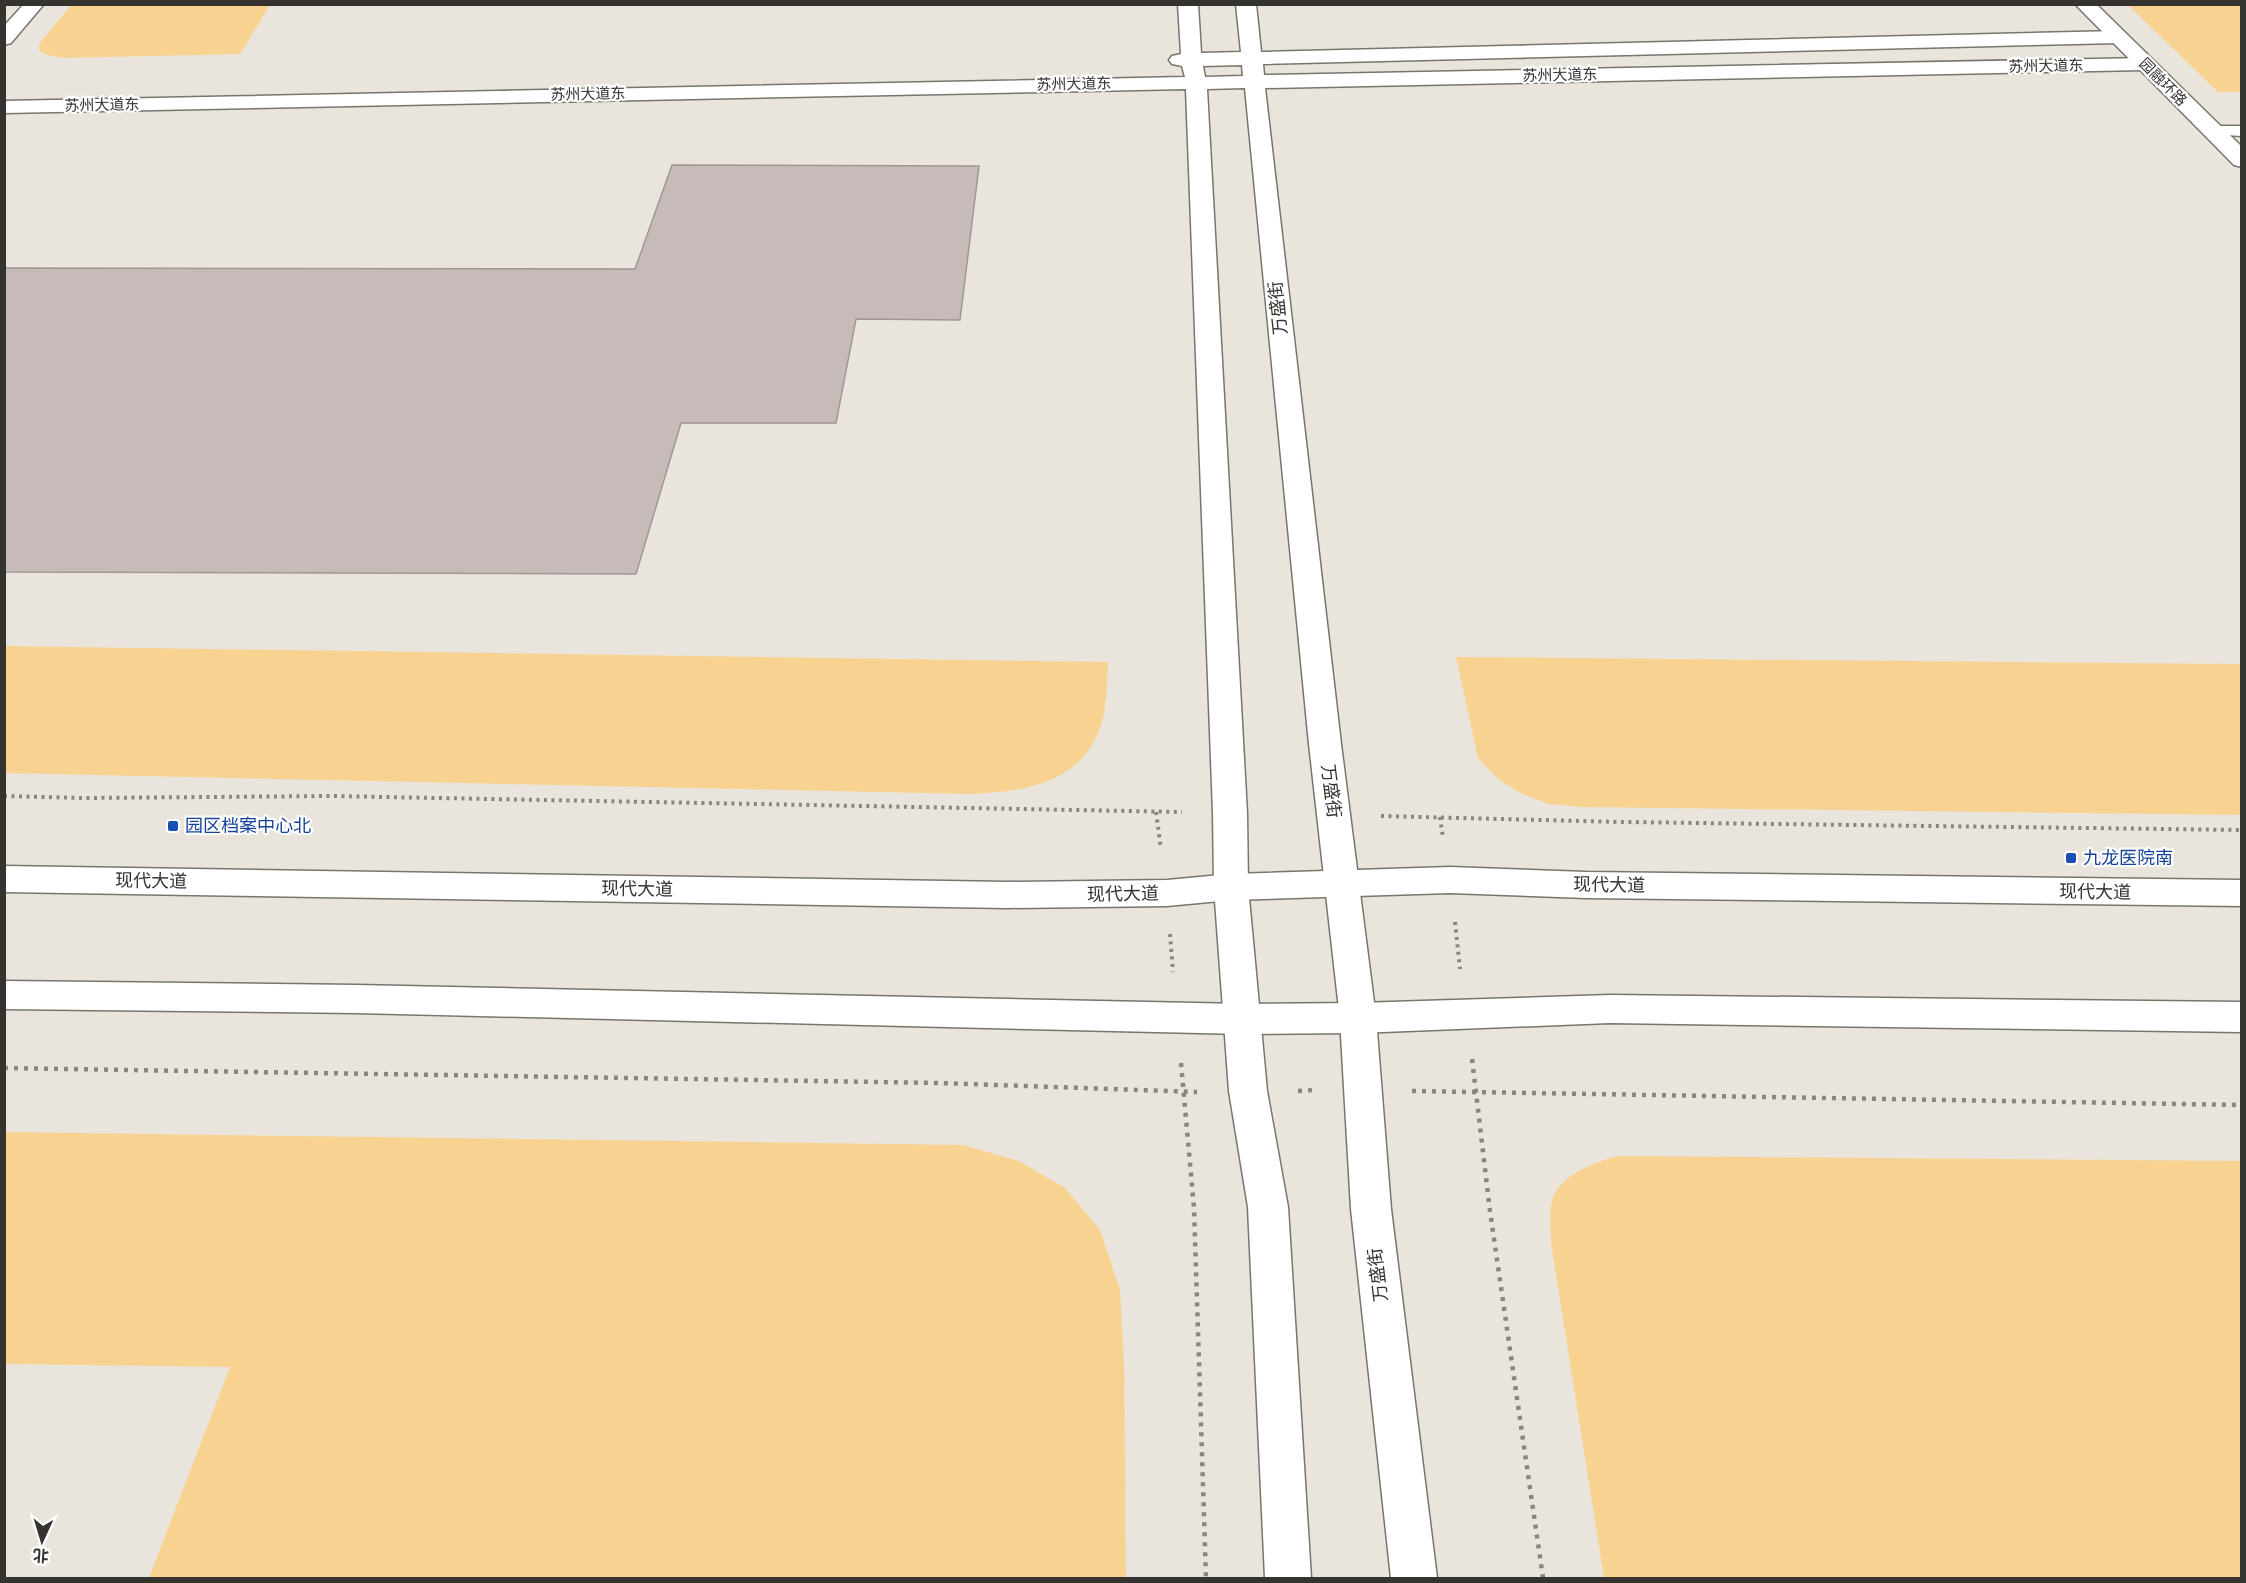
<svg xmlns="http://www.w3.org/2000/svg" width="2246" height="1583" font-family="'PT Serif','Noto Sans SC',serif">
  <style>
    .green { fill: #f8d291 }
    .building { fill: #c6bbb8; stroke: #a19794; stroke-width: 1.5 }
    .lines { fill: none; stroke-linecap: round; stroke-linejoin: round }
    .service-casing { stroke: #79756d; stroke-width: 3 }
    .minor-casing { stroke: #79756d; stroke-width: 3 }
    .tertiary-casing { stroke: #79756d; stroke-width: 3 }
    .secondary-casing { stroke: #79756d; stroke-width: 3 }
    .primary-casing { stroke: #79756d; stroke-width: 3 }
    .path-far1 { stroke: #898680; stroke-width: 4; stroke-dasharray: 3 4.5; stroke-linecap: butt }
    .path { stroke: #898680; stroke-width: 4.5; stroke-dasharray: 4 6; stroke-linecap: butt }
    .service { fill: #fff; fill-rule: evenodd }
    .minor { fill: #fff; fill-rule: evenodd }
    .tertiary { fill: #fff; fill-rule: evenodd }
    .secondary { fill: #fff; fill-rule: evenodd }
    .primary { fill: #fff; fill-rule: evenodd }
    .transit-dot { fill: #1a4fb4; stroke: #fff; stroke-width: 2 }
    .labels { text-anchor: middle; stroke-width: 4.5; stroke-linejoin: round; paint-order: stroke }
    .far-street-label { font-size: 15px; fill: #35332f; stroke: #fff }
    .street-label { font-size: 18px; fill: #35332f; stroke: #fff }
    .transit-label { font-size: 18px; fill: #164399; stroke: #fff; text-anchor: start }
  </style>
  <rect width="100%" height="100%" fill="#eae5dc"/>
  <g class="green">
    <path d="M 71,5 L 71,4 L 270,5 L 240,54 L 63,58 L 44,54 L 39,50 L 39,44 Z"/>
    <path d="M 2128,5 L 2241,5 L 2241,92 L 2218,92 Z"/>
    <path d="M 5,646 L 1108,662 C 1107,680 1107,700 1103,718 C 1087,783 1025,792 969,794 L 5,773 Z"/>
    <path d="M 1456,657 L 2241,664 L 2241,815 L 1583,807 L 1549,804 L 1522,794 L 1497,778 L 1478,758 Z"/>
    <path d="M 5,1132 L 963,1145 L 1019,1161 L 1065,1188 L 1100,1230 L 1120,1290 L 1124,1363 L 1126,1578 L 149,1578 L 230,1367 L 5,1364 Z"/>
    <path d="M 1617,1156 L 2241,1161 L 2241,1578 L 1604,1578 L 1551,1243 C 1551,1230 1549,1217 1551,1205 C 1556,1176 1593,1163 1617,1156 Z"/>
  </g>
  <path class="building" d="M 672,165 L 979,166 L 960,320 L 856,319 L 836,423 L 681,423 L 636,574 L 4,572 L 4,268 L 635,269 Z"/>
  <g class="lines">
    <defs>
      <path id="service" d="M 2213,126 L 2242,126 L 2242,136 L 2207,134 L 2205,131 Z"/>
      <path id="minor" d="M 24,4 L 44,4 L 11,43 L 4,45 L 4,26 Z"/>
      <path id="tertiary" d="M 2075,4 L 2096,4 L 2242,147 L 2242,167 L 2234,165 Z"/>
      <path id="secondary" d="M 1178,4 L 1198,4 L 1201,53 L 1241,52 L 1236,4 L 1256,4 L 1261,52 L 2118,31 L 2125,33 L 2128,37 L 2125,41 L 2118,43 L 1263,64 L 1264,75 L 2144,58 L 2151,60 L 2154,64 L 2151,68 L 2144,70 L 1265,88 L 1341,744 L 1376,1018 L 1391,1209 L 1437,1578 L 1391,1578 L 1351,1209 L 1340,1018 L 1309,744 L 1245,88 L 1207,89 L 1247,813 L 1248,887 L 1267,1091 L 1288,1207 L 1311,1578 L 1265,1578 L 1248,1207 L 1229,1091 L 1214,887 L 1213,813 L 1186,89 L 4,113 L 4,101 L 1185,77 L 1182,66 L 1172,64 L 1169,60 L 1172,56 L 1181,54 ZM 1242,65 L 1243,76 L 1205,77 L 1203,66 Z"/>
      <g id="primary">
        <path d="M 4,866 L 1007,882 L 1167,880 L 1231,874 L 1450,867 L 1586,872 L 2242,880 L 2242,906 L 1586,898 L 1450,893 L 1231,900 L 1167,906 L 1007,908 L 4,892 Z"/>
        <path d="M 4,981 L 356,985 L 1242,1004 L 1358,1003 L 1610,995 L 2242,1002 L 2242,1032 L 1610,1023 L 1358,1033 L 1242,1034 L 356,1013 L 4,1009 Z"/>
      </g>
    </defs>
    <use href="#service" class="service-casing"/>
    <use href="#minor" class="minor-casing"/>
    <use href="#tertiary" class="tertiary-casing"/>
    <use href="#secondary" class="secondary-casing"/>
    <use href="#primary" class="primary-casing"/>
    <g class="path-far1">
      <path d="M 4,796 L 84,798 L 331,796 L 1182,812"/>
      <path d="M 1156,812 L 1161,849"/>
      <path d="M 1381,816 L 1621,822 L 2242,830"/>
      <path d="M 1440,817 L 1443,838"/>
      <path d="M 1455,922 L 1460,969"/>
      <path d="M 1170,934 L 1173,972"/>
    </g>
    <g class="path">
      <path d="M 1472,1059 L 1490,1211 L 1543,1578"/>
      <path d="M 1181,1063 L 1194,1208 L 1206,1578"/>
      <path d="M 4,1068 L 940,1083 L 1197,1092"/>
      <path d="M 1298,1091 L 1314,1090"/>
      <path d="M 1412,1091 L 2242,1105"/>
    </g>
    <use href="#service" class="service"/>
    <use href="#minor" class="minor"/>
    <use href="#tertiary" class="tertiary"/>
    <use href="#secondary" class="secondary"/>
    <use href="#primary" class="primary"/>
  </g>
  <g class="transit-dot">
    <rect x="167" y="820" width="12" height="12" rx="3"/>
    <rect x="2065" y="852" width="12" height="12" rx="3"/>
  </g>
  <g class="labels">
    <g class="far-street-label">
      <text transform="translate(2046 66) rotate(-1)" y="5">苏州大道东</text>
      <text transform="translate(1560 75) rotate(-1)" y="5">苏州大道东</text>
      <text transform="translate(2163 82) rotate(45)" y="5">园融环路</text>
      <text transform="translate(1074 84) rotate(-1)" y="5">苏州大道东</text>
      <text transform="translate(588 94) rotate(-1)" y="5">苏州大道东</text>
      <text transform="translate(102 105) rotate(-1)" y="5">苏州大道东</text>
    </g>
    <g class="street-label">
      <text transform="translate(1278 308) rotate(-96)" y="6">万盛街</text>
      <text transform="translate(1331 791) rotate(83)" y="6">万盛街</text>
      <text transform="translate(151 881) rotate(1)" y="6">现代大道</text>
      <text transform="translate(1609 885) rotate(1)" y="6">现代大道</text>
      <text transform="translate(637 889) rotate(1)" y="6">现代大道</text>
      <text transform="translate(2095 892) rotate(1)" y="6">现代大道</text>
      <text transform="translate(1123 894) rotate(-1)" y="6">现代大道</text>
      <text transform="translate(1378 1275) rotate(-97)" y="6">万盛街</text>
    </g>
    <g class="transit-label">
      <text x="185" y="832">园区档案中心北</text>
      <text x="2083" y="864">九龙医院南</text>
    </g>
  </g>
  <rect width="2246" height="1583" fill="none" stroke="#35332f" stroke-width="12"/>
  <g transform="translate(42 1541) rotate(184)" stroke="#ffffff" stroke-width="4.5" paint-order="stroke">
  <path d="M0-4.5L10 22L0 15L-10 22Z" fill="#35332f"/>
  <text y="-9" font-size="16" font-weight="bold" text-anchor="middle" fill="#35332f">北</text>
  </g>
</svg>
